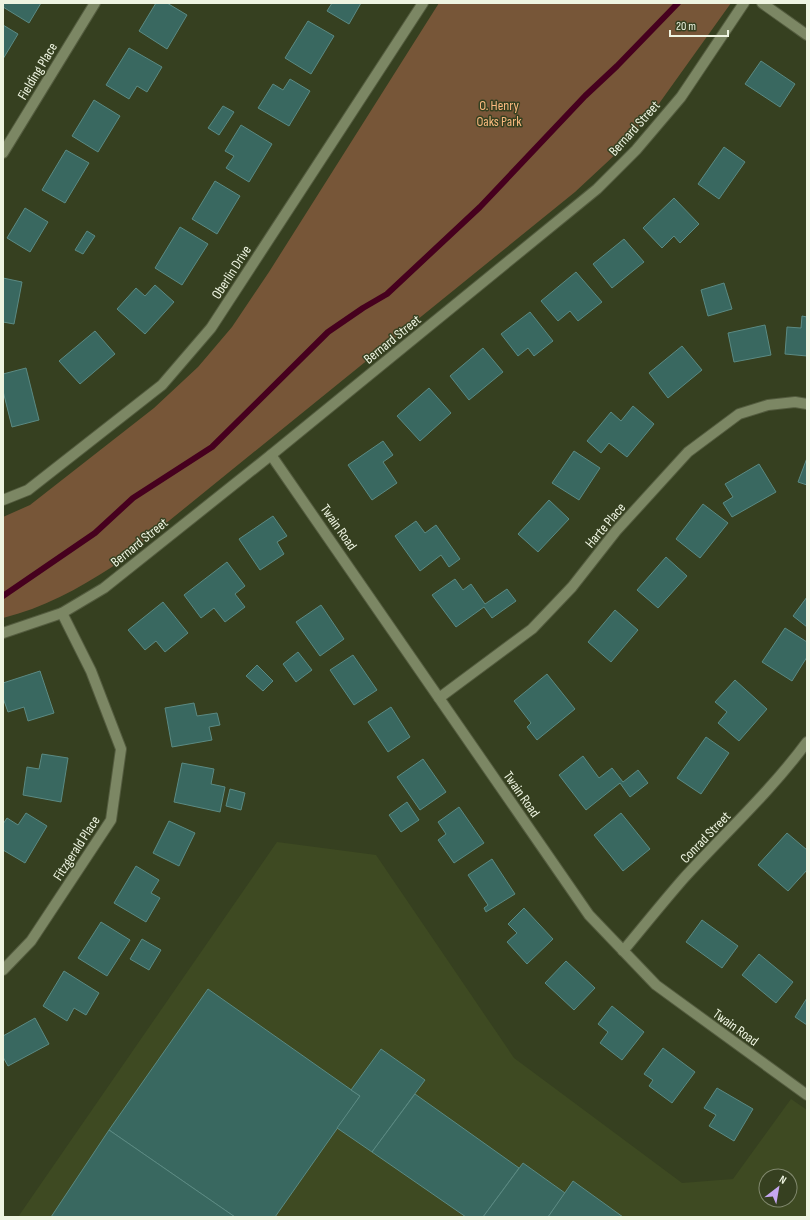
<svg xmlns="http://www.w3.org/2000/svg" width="810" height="1220" font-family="'Sofia Sans Condensed',sans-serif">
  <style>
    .built { fill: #3e4a22; fill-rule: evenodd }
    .green { fill: #775638 }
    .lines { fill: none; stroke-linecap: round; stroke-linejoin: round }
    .stream { stroke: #46001e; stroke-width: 6 }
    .building { fill: #396860; stroke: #5b8a83 }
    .minor-casing { stroke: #545c3f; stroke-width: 12 }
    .minor { stroke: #7c8764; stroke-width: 10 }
    .labels { text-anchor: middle; stroke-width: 3; stroke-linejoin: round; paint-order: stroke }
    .street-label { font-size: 14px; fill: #eef4e1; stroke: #364020 }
    .park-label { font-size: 14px; fill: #fbba7f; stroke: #364020 }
  </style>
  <rect width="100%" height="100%" fill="#364020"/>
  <path class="built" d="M 277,842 L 376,855 L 514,1058 L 682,1183 L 733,1179 L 791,1099 L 807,1110 L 807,1217 L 18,1217 ZM 766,1176 L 790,1176 L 790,1200 L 766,1200 Z"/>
  <path class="green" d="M 439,3 L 731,3 L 658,105 L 618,152 L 575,192 L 112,567 C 78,589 43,608 3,618 L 3,517 L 30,505 L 154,408 L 198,367 L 232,327 L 269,272 Z"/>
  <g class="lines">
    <path class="stream" d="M 3,596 L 95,533 L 133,498 L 212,447 L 328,332 L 363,308 L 387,294 L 480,207 L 585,96 L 617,66 L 678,3"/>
  </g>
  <g class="building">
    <path d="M 3,3 L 41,3 L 29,23 L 3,7 Z"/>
    <path d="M 156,3 L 167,3 L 187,15 L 167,49 L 139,31 Z"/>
    <path d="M 332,3 L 361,3 L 349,24 L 327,11 Z"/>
    <path d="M 308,21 L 334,36 L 311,74 L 285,58 Z"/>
    <path d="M 3,25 L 18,34 L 3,59 Z"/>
    <path d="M 129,48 L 162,67 L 147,92 L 137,86 L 129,99 L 106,85 Z"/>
    <path d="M 761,61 L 795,84 L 780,107 L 745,84 Z"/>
    <path d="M 290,79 L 310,91 L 289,126 L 258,108 L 273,84 L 283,90 Z"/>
    <path d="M 94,100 L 120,116 L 98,152 L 72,136 Z"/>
    <path d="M 223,106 L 234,112 L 219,135 L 208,128 Z"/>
    <path d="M 241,125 L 272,144 L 249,182 L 226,168 L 234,156 L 225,151 Z"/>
    <path d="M 724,147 L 745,162 L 719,199 L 698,184 Z"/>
    <path d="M 66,150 L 89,163 L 65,203 L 42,190 Z"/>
    <path d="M 215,181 L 240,196 L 217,234 L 192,219 Z"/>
    <path d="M 674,198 L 699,224 L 680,243 L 674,236 L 662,248 L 643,228 Z"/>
    <path d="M 25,208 L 48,222 L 30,252 L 7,238 Z"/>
    <path d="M 180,227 L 208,244 L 182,285 L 155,268 Z"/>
    <path d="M 87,231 L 95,236 L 83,254 L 75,250 Z"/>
    <path d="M 624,239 L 644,262 L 612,288 L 593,264 Z"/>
    <path d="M 576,272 L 602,302 L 578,321 L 570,311 L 558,321 L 541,301 Z"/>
    <path d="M 3,278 L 22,282 L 14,324 L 3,322 Z"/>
    <path d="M 724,283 L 732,309 L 708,316 L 701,290 Z"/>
    <path d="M 155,285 L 174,302 L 145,334 L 117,309 L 136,288 L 145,296 Z"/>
    <path d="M 530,312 L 553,341 L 534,356 L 528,348 L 518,356 L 501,334 Z"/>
    <path d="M 802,316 L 807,317 L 807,356 L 785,354 L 787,327 L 801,328 Z"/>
    <path d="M 765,325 L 771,355 L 734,362 L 728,333 Z"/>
    <path d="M 95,331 L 115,354 L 80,384 L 59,361 Z"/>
    <path d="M 682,346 L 702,370 L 668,398 L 649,373 Z"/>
    <path d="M 483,348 L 503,372 L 469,400 L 450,376 Z"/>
    <path d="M 26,368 L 39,420 L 12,427 L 3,391 L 3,374 Z"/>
    <path d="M 429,388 L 451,413 L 420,441 L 397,416 Z"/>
    <path d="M 633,406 L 654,424 L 627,457 L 609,443 L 601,453 L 587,441 L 611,412 L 621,421 Z"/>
    <path d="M 383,441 L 393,455 L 383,462 L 397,483 L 372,500 L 348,465 Z"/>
    <path d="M 574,451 L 600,468 L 579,500 L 552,483 Z"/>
    <path d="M 807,458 L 807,485 L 798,482 Z"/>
    <path d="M 759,464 L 776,492 L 732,517 L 723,503 L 733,497 L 725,484 Z"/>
    <path d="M 549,500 L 569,519 L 538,552 L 518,534 Z"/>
    <path d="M 703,504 L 728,523 L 700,558 L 676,539 Z"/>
    <path d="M 273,516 L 287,536 L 277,542 L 284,554 L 260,570 L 239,539 Z"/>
    <path d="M 416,521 L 425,533 L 436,525 L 460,559 L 449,567 L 441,555 L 420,571 L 395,536 Z"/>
    <path d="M 666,557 L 687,576 L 658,608 L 637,590 Z"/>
    <path d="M 227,562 L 245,586 L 235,594 L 245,607 L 225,622 L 214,608 L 201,618 L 184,595 Z"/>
    <path d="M 455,579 L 463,590 L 471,584 L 485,604 L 507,589 L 516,601 L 492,618 L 484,607 L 456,627 L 432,595 Z"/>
    <path d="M 807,597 L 807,627 L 793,616 Z"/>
    <path d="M 163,602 L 188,633 L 165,652 L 156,641 L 145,650 L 128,630 Z"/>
    <path d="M 321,605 L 344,639 L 320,656 L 296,622 Z"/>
    <path d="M 615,610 L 638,630 L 611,662 L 588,642 Z"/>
    <path d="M 785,628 L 807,642 L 807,657 L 792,681 L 762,662 Z"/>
    <path d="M 298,652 L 312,670 L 296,682 L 283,664 Z"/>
    <path d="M 353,655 L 377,690 L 354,705 L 330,670 Z"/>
    <path d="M 257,665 L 273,681 L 263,691 L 246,676 Z"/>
    <path d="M 40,671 L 54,713 L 28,721 L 24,707 L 8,712 L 3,698 L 3,683 Z"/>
    <path d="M 547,674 L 575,709 L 537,740 L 527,727 L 531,723 L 514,701 Z"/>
    <path d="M 735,680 L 767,709 L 739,741 L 718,723 L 727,712 L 715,702 Z"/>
    <path d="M 194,703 L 197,716 L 217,713 L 220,725 L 209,727 L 212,740 L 172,747 L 165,708 Z"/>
    <path d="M 391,707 L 410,737 L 388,752 L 368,722 Z"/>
    <path d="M 706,737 L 729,753 L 701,794 L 677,778 Z"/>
    <path d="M 42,754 L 68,758 L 61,802 L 23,795 L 27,767 L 39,769 Z"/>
    <path d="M 583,756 L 599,778 L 612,768 L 623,782 L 638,770 L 648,783 L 630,797 L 620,783 L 586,810 L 559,775 Z"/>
    <path d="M 423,759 L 446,792 L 420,810 L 397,777 Z"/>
    <path d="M 182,763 L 214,769 L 211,784 L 225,787 L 220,812 L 174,802 Z"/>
    <path d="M 230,789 L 245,793 L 241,810 L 226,806 Z"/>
    <path d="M 407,802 L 419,820 L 401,832 L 389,815 Z"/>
    <path d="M 459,807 L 484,843 L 454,863 L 438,840 L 446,834 L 438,822 Z"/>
    <path d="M 26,813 L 47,826 L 25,863 L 3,850 L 3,824 L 7,818 L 18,825 Z"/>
    <path d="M 621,813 L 650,849 L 623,871 L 594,835 Z"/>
    <path d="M 169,821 L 195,833 L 179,866 L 153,853 Z"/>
    <path d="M 787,833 L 807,850 L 807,870 L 788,891 L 758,865 Z"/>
    <path d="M 492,859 L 515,894 L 486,912 L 484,908 L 488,905 L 468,875 Z"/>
    <path d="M 136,866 L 159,880 L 151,893 L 160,898 L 146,922 L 114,903 Z"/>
    <path d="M 524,908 L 553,939 L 527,964 L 507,942 L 517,933 L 508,924 Z"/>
    <path d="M 702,920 L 738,946 L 722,968 L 686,942 Z"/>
    <path d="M 101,922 L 130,940 L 107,976 L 78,958 Z"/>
    <path d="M 142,939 L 161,950 L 149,970 L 130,959 Z"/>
    <path d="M 759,954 L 793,982 L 776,1003 L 742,975 Z"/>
    <path d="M 566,961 L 595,988 L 574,1010 L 545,983 Z"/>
    <path d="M 64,971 L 99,993 L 86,1015 L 74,1008 L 67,1021 L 43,1006 Z"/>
    <path d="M 208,989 L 360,1096 L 275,1217 L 235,1217 L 109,1130 Z"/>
    <path d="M 807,998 L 807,1025 L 795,1017 Z"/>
    <path d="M 612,1006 L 644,1032 L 622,1060 L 600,1043 L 608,1032 L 598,1024 Z"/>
    <path d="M 35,1018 L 49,1044 L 8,1066 L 3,1057 L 3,1036 Z"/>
    <path d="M 663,1048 L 695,1072 L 672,1103 L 649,1086 L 653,1080 L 644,1074 Z"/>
    <path d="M 381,1049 L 425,1080 L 372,1152 L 337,1128 L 360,1096 L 351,1090 Z"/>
    <path d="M 717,1088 L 753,1109 L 734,1141 L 709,1126 L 716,1115 L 704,1108 Z"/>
    <path d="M 415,1094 L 519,1168 L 483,1217 L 466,1217 L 372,1152 Z"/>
    <path d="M 109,1130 L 235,1217 L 51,1217 Z"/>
    <path d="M 523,1163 L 565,1193 L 548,1217 L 483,1217 Z"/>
    <path d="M 573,1181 L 623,1217 L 548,1217 Z"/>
  </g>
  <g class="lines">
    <defs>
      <g id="minor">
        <path d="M 762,3 L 807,35"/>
        <path d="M 3,153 L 95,3"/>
        <path d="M 271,455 L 589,915 L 656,985 L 807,1095"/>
        <path d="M 3,500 L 28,490 L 162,385 L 211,328 L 423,3"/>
        <path d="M 3,633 L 62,613 L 104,588 L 271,455 L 597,189 L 636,150 L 681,97 L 744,3"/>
        <path d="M 439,698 L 532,629 L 572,587 L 616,531 L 688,452 L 739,414 L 768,405 L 795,402 L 807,404"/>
        <path d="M 623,951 C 643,927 663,902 684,878 C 725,833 770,792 807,742"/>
        <path d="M 3,970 L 31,941 L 111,820 L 121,749 L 91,671 L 62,613"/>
      </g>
    </defs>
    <use href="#minor" class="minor-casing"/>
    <use href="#minor" class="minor"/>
  </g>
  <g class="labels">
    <g class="street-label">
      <text transform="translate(37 71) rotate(-59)" y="5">Fielding Place</text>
      <text transform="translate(634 128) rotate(-48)" y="5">Bernard Street</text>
      <text transform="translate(231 272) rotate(-57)" y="5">Oberlin Drive</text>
      <text transform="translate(392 339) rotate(-39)" y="5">Bernard Street</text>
      <text transform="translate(605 525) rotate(-50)" y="5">Harte Place</text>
      <text transform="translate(339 527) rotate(55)" y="5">Twain Road</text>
      <text transform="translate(139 542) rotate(-39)" y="5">Bernard Street</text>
      <text transform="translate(522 794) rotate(55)" y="5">Twain Road</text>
      <text transform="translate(705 837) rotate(-46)" y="5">Conrad Street</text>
      <text transform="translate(76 848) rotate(-57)" y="5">Fitzgerald Place</text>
      <text transform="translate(736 1027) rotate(36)" y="5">Twain Road</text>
    </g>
    <g class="park-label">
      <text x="499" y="110">O. Henry<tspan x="499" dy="16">Oaks Park</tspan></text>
    </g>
  </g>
  <rect width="810" height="1220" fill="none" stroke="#eef4e1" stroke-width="8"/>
  <g transform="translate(778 1188) rotate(31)"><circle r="19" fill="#364020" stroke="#80886d"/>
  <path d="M0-3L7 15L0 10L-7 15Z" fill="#c5a7f1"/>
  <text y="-6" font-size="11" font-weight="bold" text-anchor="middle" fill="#eef4e1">N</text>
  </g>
  <path d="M670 30v6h58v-6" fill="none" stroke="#eef4e1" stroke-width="2"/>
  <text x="676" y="30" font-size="12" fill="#eef4e1" stroke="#364020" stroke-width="3" paint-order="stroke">20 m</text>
</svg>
